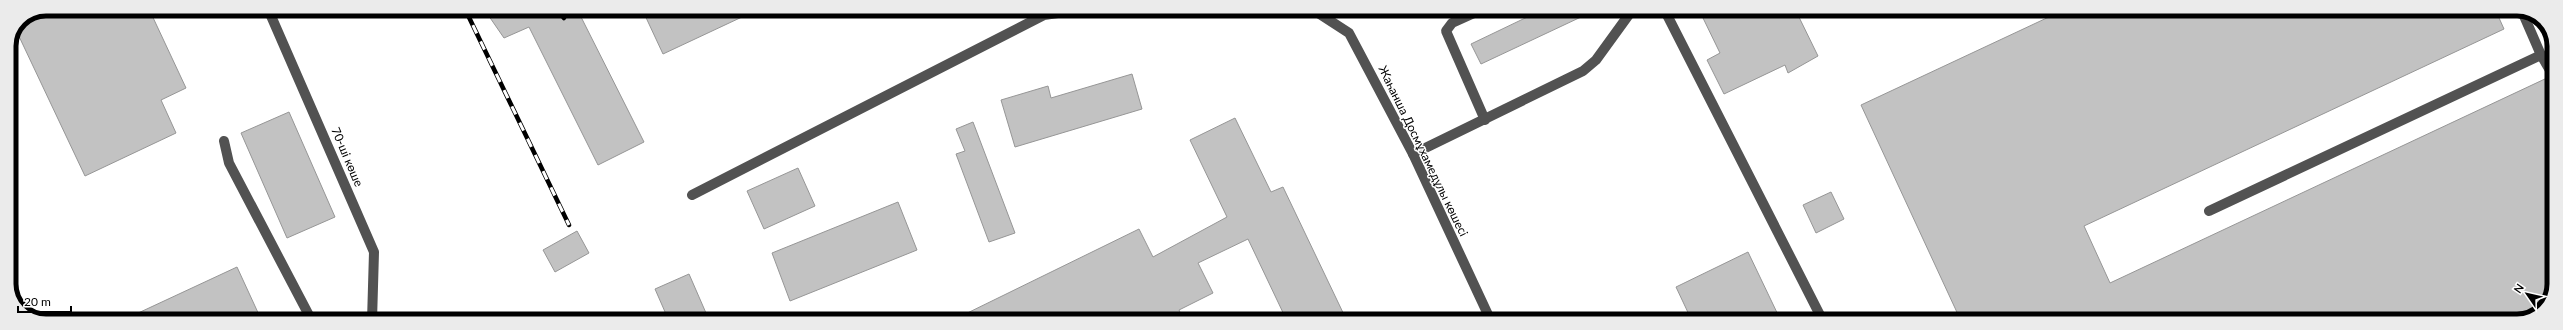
<svg xmlns="http://www.w3.org/2000/svg" width="2563" height="330" font-family="Lato,sans-serif">
  <style>
    .building { fill: #c2c2c2; stroke: #969696 }
    .lines { fill: none; stroke-linecap: round; stroke-linejoin: round }
    .minor { stroke: #525252; stroke-width: 10 }
    .rail-casing { stroke: #000; stroke-width: 4.5 }
    .rail { stroke: #fff; stroke-width: 3; stroke-dasharray: 9; stroke-linecap: butt }
    .labels { text-anchor: middle; stroke-width: 3; stroke-linejoin: round; paint-order: stroke }
    .street-label { font-size: 12px; fill: #000; stroke: #fff }
    .rim { fill: none; stroke: #000; stroke-width: 5 }
  </style>
  <rect width="100%" height="100%" fill="#fff"/>
  <g class="building">
    <path d="M 46,9 L 149,9 L 186,88 L 161,100 L 176,133 L 85,176 L 16,30 L 19,21 Z"/>
    <path d="M 484,9 L 577,9 L 644,142 L 598,165 L 529,27 L 504,38 Z"/>
    <path d="M 642,9 L 759,9 L 663,54 Z"/>
    <path d="M 1544,9 L 1598,9 L 1481,64 L 1471,44 Z"/>
    <path d="M 1722,9 L 1795,9 L 1818,56 L 1788,73 L 1785,65 L 1724,94 L 1707,60 L 1720,53 L 1703,18 Z"/>
    <path d="M 2066,9 L 2495,9 L 2504,29 L 2084,226 L 2110,283 L 2547,78 L 2554,91 L 2554,289 L 2542,312 L 2517,321 L 1961,321 L 1861,105 Z"/>
    <path d="M 1132,74 L 1142,109 L 1015,147 L 1001,100 L 1048,86 L 1051,98 Z"/>
    <path d="M 289,112 L 335,217 L 287,238 L 241,133 Z"/>
    <path d="M 1235,118 L 1271,192 L 1283,187 L 1347,321 L 1287,321 L 1248,239 L 1198,263 L 1213,293 L 1179,310 L 1184,321 L 951,321 L 1139,229 L 1153,257 L 1227,217 L 1190,140 Z"/>
    <path d="M 973,122 L 1015,233 L 989,242 L 956,154 L 965,151 L 956,129 Z"/>
    <path d="M 798,168 L 815,206 L 764,229 L 747,191 Z"/>
    <path d="M 1831,192 L 1844,219 L 1816,233 L 1803,205 Z"/>
    <path d="M 898,202 L 917,250 L 790,301 L 772,253 Z"/>
    <path d="M 577,231 L 589,253 L 555,272 L 543,250 Z"/>
    <path d="M 1748,252 L 1781,321 L 1692,321 L 1676,287 Z"/>
    <path d="M 237,267 L 260,317 L 253,321 L 121,321 Z"/>
    <path d="M 689,274 L 706,313 L 689,321 L 669,321 L 655,289 Z"/>
  </g>
  <g class="lines">
    <g class="minor">
      <path d="M 268,9 L 374,252 L 372,321"/>
      <path d="M 1312,9 L 1349,33 L 1413,154 L 1491,321"/>
      <path d="M 1483,9 L 1452,23 L 1446,31 L 1485,120"/>
      <path d="M 1664,9 L 1823,321"/>
      <path d="M 2521,9 L 2541,55 L 2554,77"/>
      <path d="M 224,141 L 229,163 L 312,321"/>
      <path d="M 1413,154 L 1583,71 L 1596,60 L 1633,9"/>
      <path d="M 692,195 L 1044,15 L 1085,9"/>
      <path d="M 2209,211 L 2541,55"/>
    </g>
    <defs>
      <g id="rail">
        <path d="M 465,9 L 569,225"/>
        <path d="M 557,9 L 564,18"/>
      </g>
    </defs>
    <use href="#rail" class="rail-casing"/>
    <use href="#rail" class="rail"/>
  </g>
  <g class="labels">
    <g class="street-label">
      <text transform="translate(1423 151) rotate(64)" y="4">Жаһанша Досмұхамедұлы көшесі</text>
      <text transform="translate(347 157) rotate(67)" y="4">70-ші көше</text>
    </g>
  </g>
  <path d="M0 0H2563V330H0ZM46 16H2517A30 30 0 0 1 2547 46V284A30 30 0 0 1 2517 314H46A30 30 0 0 1 16 284V46A30 30 0 0 1 46 16Z" fill="#ebebeb" fill-rule="evenodd"/>
  <path class="rim" d="M46 16H2517A30 30 0 0 1 2547 46V284A30 30 0 0 1 2517 314H46A30 30 0 0 1 16 284V46A30 30 0 0 1 46 16Z"/>
  <g transform="translate(2527 294) rotate(304)" stroke="#ffffff" stroke-width="3" paint-order="stroke">
  <path d="M0-3L7 15L0 10L-7 15Z" fill="#000000"/>
  <text y="-6" font-size="11" font-weight="bold" text-anchor="middle" fill="#000000">N</text>
  </g>
  <path d="M18 306v6h53v-6" fill="none" stroke="#000000" stroke-width="2"/>
  <text x="24" y="306" font-size="12" fill="#000000" stroke="#ffffff" stroke-width="3" paint-order="stroke">20 m</text>
</svg>
